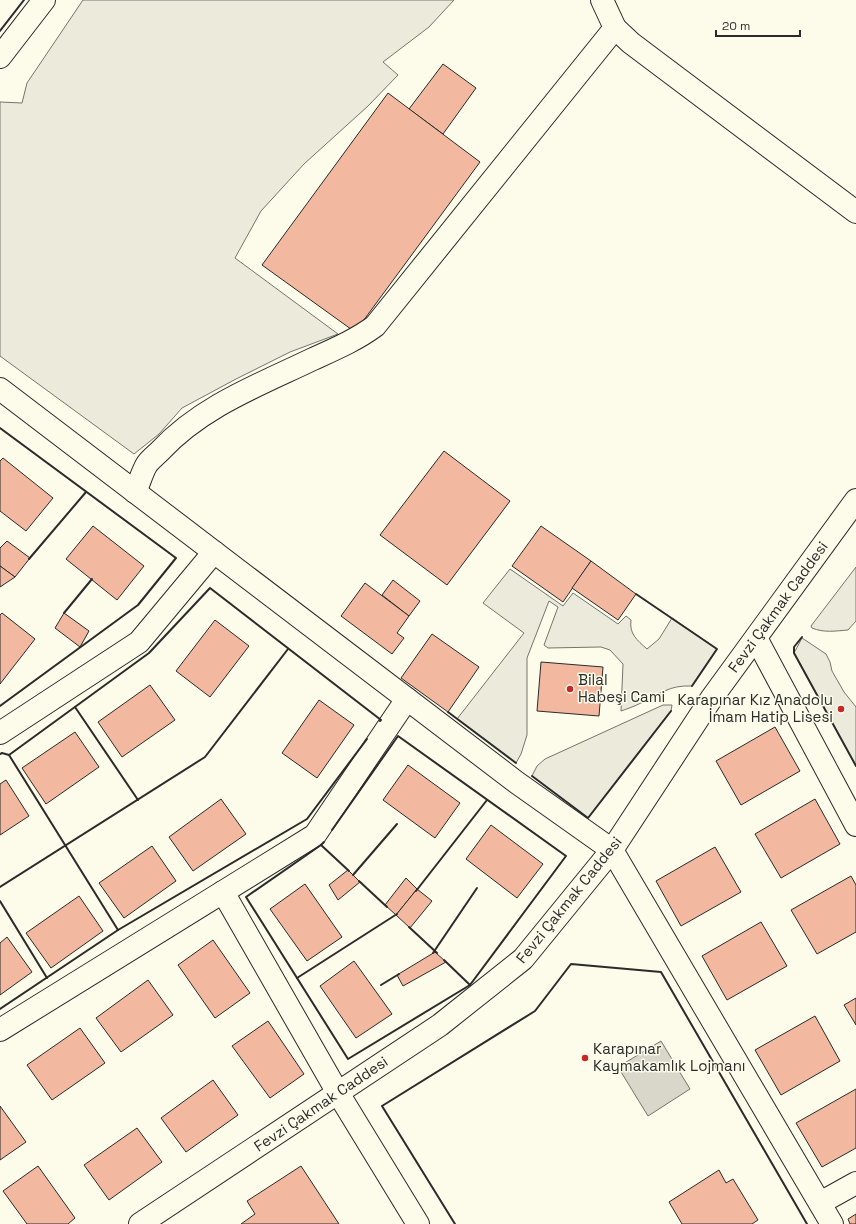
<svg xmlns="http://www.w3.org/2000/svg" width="856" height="1224" font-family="'Space Grotesk',sans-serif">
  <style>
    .green { fill: #ecebdb; stroke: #74746e }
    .water { fill: #d8d7c9; stroke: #74746e }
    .building { fill: #f2b8a0; stroke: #2b2b2b }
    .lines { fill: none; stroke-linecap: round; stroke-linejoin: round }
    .street-casing { stroke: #2b2b2b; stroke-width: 24 }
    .street { stroke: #fdfbea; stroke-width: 22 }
    .wall { stroke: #2b2b2b; stroke-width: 2 }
    .poi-dot { fill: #c62828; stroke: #fdfbea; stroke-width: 1.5 }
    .labels { text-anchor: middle; stroke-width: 3; stroke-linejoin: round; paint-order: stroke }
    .street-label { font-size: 15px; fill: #2b2b2b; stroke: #fdfbea }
    .poi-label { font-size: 15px; fill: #2b2b2b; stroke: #fdfbea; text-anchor: start }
  </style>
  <rect width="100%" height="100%" fill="#fdfbea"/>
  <g class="green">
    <path d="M 83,0 L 454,0 L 429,27 L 383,62 L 398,75 L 368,106 L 304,164 L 261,211 L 235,258 L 338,334 L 290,352 L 236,379 L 182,408 L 159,434 L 134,454 L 0,356 L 0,102 L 22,103 L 27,83 Z"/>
    <path d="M 856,567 L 856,621 L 848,630 C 835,631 824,633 812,628 L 811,626 Z"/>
    <path d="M 510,569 L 563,606 L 573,593 L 618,624 L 626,616 L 631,620 C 629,634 637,640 647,649 L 659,639 L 672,618 L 717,649 L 692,686 C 668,685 661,694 641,703 C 635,706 627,709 621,711 L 623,664 L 610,650 L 601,647 L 548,648 L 544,645 L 558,607 L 549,601 L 527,658 L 527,735 L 521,754 L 516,763 L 457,719 L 524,633 L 483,603 Z"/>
    <path d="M 802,638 L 826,654 L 830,662 L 832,671 L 844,692 L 856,707 L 856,766 L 794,653 Z"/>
    <path d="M 663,705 L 672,705 L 671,711 L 588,818 L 532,776 L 537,766 L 545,759 Z"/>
  </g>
  <path class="water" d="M 661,1041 L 690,1089 L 648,1116 L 618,1067 Z"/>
  <g class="building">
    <path d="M 443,64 L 476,88 L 443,134 L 409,109 Z"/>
    <path d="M 388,93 L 480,162 L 355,332 L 262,265 Z"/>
    <path d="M 444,451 L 510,501 L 447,585 L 380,535 Z"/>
    <path d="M 3,458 L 53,498 L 26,531 L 0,511 L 0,461 Z"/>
    <path d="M 93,526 L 144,566 L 117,600 L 66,559 Z"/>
    <path d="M 541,526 L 591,561 L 563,602 L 512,566 Z"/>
    <path d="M 7,541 L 30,558 L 15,577 L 0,566 L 0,548 Z"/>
    <path d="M 591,561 L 636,594 L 618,620 L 572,588 Z"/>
    <path d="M 0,566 L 15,577 L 0,587 Z"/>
    <path d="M 393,580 L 420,601 L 409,616 L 382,595 Z"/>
    <path d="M 365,583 L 409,616 L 397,633 L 404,638 L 392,654 L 341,616 Z"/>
    <path d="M 2,613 L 35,639 L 0,684 L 0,615 Z"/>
    <path d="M 64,613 L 89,631 L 80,647 L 55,628 Z"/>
    <path d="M 215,620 L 249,646 L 210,697 L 176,671 Z"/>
    <path d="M 432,634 L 479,667 L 448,712 L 401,678 Z"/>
    <path d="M 541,662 L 603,667 L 599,716 L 537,711 Z"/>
    <path d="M 150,685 L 175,720 L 122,757 L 98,722 Z"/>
    <path d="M 319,700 L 354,725 L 317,778 L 282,753 Z"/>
    <path d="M 775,727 L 800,771 L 741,805 L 716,761 Z"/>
    <path d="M 75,732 L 99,767 L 46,804 L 22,768 Z"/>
    <path d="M 408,765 L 460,803 L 435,838 L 383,800 Z"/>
    <path d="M 6,780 L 29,816 L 0,835 L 0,784 Z"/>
    <path d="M 221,799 L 246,834 L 193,871 L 169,837 Z"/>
    <path d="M 815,799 L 840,844 L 781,878 L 755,834 Z"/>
    <path d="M 491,825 L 543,864 L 517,898 L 466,859 Z"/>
    <path d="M 152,846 L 176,881 L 124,918 L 99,883 Z"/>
    <path d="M 715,847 L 741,892 L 681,926 L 656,881 Z"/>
    <path d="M 348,870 L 360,882 L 338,900 L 329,885 Z"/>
    <path d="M 851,876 L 856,885 L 856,932 L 817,954 L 791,910 Z"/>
    <path d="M 406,878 L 417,889 L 396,915 L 385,905 Z"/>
    <path d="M 305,884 L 342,937 L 307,961 L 270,909 Z"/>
    <path d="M 417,889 L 432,901 L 410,928 L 396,915 Z"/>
    <path d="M 79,896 L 103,931 L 51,968 L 26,933 Z"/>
    <path d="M 761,922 L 787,966 L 727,1000 L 702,956 Z"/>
    <path d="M 7,937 L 32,972 L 0,995 L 0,943 Z"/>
    <path d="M 213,940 L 250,993 L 215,1018 L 178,965 Z"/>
    <path d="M 435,952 L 446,962 L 403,986 L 397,975 Z"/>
    <path d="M 354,961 L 392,1014 L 356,1038 L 320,986 Z"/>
    <path d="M 148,980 L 173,1015 L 121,1052 L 96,1018 Z"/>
    <path d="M 856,998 L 856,1025 L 844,1005 Z"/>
    <path d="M 815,1016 L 840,1061 L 781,1095 L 755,1050 Z"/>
    <path d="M 268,1021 L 304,1074 L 270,1098 L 232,1046 Z"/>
    <path d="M 80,1028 L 105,1063 L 52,1100 L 27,1065 Z"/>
    <path d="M 213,1080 L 238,1115 L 186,1152 L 161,1118 Z"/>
    <path d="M 856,1089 L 856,1148 L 822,1167 L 796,1123 Z"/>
    <path d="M 0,1106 L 26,1142 L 0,1160 Z"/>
    <path d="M 137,1128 L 162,1162 L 109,1200 L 84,1165 Z"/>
    <path d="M 38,1166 L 75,1218 L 68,1224 L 27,1224 L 3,1191 Z"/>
    <path d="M 301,1166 L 339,1224 L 241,1224 L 255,1214 L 247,1201 Z"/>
    <path d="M 719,1170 L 726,1183 L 733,1179 L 758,1220 L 752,1224 L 682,1224 L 669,1202 Z"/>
    <path d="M 856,1214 L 856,1224 L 850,1224 L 848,1219 Z"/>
  </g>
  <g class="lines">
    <defs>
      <g id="street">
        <path d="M 602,0 L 615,28 L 631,43 L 856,212"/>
        <path d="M 0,57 L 44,0"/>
        <path d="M 0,389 L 516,782 L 612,850 L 832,1224"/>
        <path d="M 135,492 C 139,484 142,472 147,464 C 151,459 156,455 160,451 C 202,406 259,385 313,359 C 335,349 356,340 375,326 L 615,28"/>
        <path d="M 756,638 L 856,825"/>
        <path d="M 0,733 L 139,642 L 214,552"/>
        <path d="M 223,892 L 338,1093 L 418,1224"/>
        <path d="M 0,1030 L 315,835 L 407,699"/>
        <path d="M 820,1203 L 856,1183"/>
        <path d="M 140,1224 L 440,1025 L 523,959 L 612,850 L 711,699 L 856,500"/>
      </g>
    </defs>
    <use href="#street" class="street-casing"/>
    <use href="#street" class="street"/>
    <g class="wall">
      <path d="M 0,31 L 24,0"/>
      <path d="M 0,428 L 176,558 L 138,605 L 0,706"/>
      <path d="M 29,559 L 86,492"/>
      <path d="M 636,594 L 717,649 L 692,686"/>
      <path d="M 64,613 L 92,579"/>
      <path d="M 802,637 L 794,647 L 794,653 L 856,766"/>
      <path d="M 75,707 L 138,800"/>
      <path d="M 448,712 L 516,763"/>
      <path d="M 0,754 L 2,753 L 9,755 L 118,930"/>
      <path d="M 9,755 L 149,653 L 210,588 L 381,720 L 380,721"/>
      <path d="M 532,776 L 588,818 L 671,711"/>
      <path d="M 324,842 L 321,845 L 349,871"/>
      <path d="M 321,845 L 246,897 L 348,1059 L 470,985 L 566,856 L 398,736 L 332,830"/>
      <path d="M 353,875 L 397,824"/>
      <path d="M 359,881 L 387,907"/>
      <path d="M 0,887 L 205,757 L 288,649"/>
      <path d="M 416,891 L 487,800"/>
      <path d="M 0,901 L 47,978"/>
      <path d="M 409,927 L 437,953"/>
      <path d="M 433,953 L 477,888"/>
      <path d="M 444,960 L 470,985"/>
      <path d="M 297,978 L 397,914"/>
      <path d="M 381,985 L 399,974"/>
      <path d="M 0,1009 L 118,930 L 307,819 L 367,739"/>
      <path d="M 455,1224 L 382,1106 L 535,1011 L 571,964 L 661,972 L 807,1224"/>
    </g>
  </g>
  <g class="poi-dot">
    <circle cx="570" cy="689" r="4"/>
    <circle cx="841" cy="709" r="4"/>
    <circle cx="585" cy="1058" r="4"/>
  </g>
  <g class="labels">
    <g class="street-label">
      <text transform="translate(778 607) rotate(-54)" y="5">Fevzi Çakmak Caddesi</text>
      <text transform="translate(569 900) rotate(-51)" y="5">Fevzi Çakmak Caddesi</text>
      <text transform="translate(321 1104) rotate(-34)" y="5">Fevzi Çakmak Caddesi</text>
    </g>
    <g class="poi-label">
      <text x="578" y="685">Bilal<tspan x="578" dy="17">Habeşi Cami</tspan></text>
      <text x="833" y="705" text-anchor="end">Karapınar Kız Anadolu<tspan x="833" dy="17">İmam Hatip Lisesi</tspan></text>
      <text x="593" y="1054">Karapınar<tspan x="593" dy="17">Kaymakamlık Lojmanı</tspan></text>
    </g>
  </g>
  <path d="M716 30v6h84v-6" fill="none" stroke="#2b2b2b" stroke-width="2"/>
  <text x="722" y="30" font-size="12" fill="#2b2b2b" stroke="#fdfbea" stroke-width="3" paint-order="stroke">20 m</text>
</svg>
